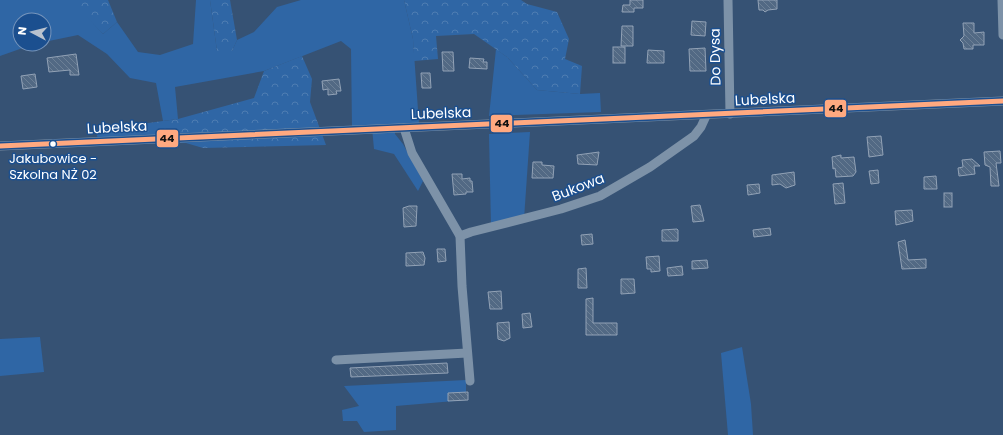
<svg xmlns="http://www.w3.org/2000/svg" width="1003" height="435" font-family="Poppins,sans-serif">
  <style>
    .grass { fill: #2f66a5 }
    .forest { fill: url(#forest-crowns) }
    .building { fill: url(#building-back-hatch); stroke: #92a2b6 }
    .lines { fill: none; stroke-linecap: round; stroke-linejoin: round }
    .minor { stroke: #7d92a8; stroke-width: 9 }
    .bus-1-casing { stroke: #1b4f8f; stroke-width: 8 }
    .bus-1 { stroke: #ffa980; stroke-width: 5 }
    .bus-dot { fill: #fff; stroke: #1b4f8f; stroke-width: 1.5 }
    .labels { text-anchor: middle; stroke-width: 3; stroke-linejoin: round; paint-order: stroke }
    .bus-label { font-size: 13px; fill: #fff; stroke: #1b4f8f }
    .street-label { font-size: 14px; fill: #fff; stroke: #1b4f8f }
    .line-badge { stroke: #1b4f8f; stroke-width: 1.5 }
    .pale-badge-label { font-size: 11px; text-anchor: middle; font-weight: bold; fill: #111 }
  </style>
  <defs>
    <pattern id="forest-crowns" width="20" height="18" patternUnits="userSpaceOnUse"><rect width="20" height="18" fill="#2f66a5"/><path d="M2 6a3 3 0 1 1 6 0M12 15a3 3 0 1 1 6 0" fill="none" stroke="#4e7db2"/></pattern>
    <pattern id="building-back-hatch" width="6" height="6" patternUnits="userSpaceOnUse"><rect width="6" height="6" fill="#526984"/><path d="M-1 5l2 2M0 0l6 6M5-1l2 2" fill="none" stroke="#6c8096"/></pattern>
  </defs>
  <rect width="100%" height="100%" fill="#365274"/>
  <g class="grass">
    <path d="M 0,0 L 72,0 L 103,34 L 117,22 L 138,52 L 160,55 L 193,44 L 196,0 L 210,0 L 217,51 L 232,51 L 237,40 L 254,32 L 277,7 L 301,0 L 404,0 L 413,39 L 419,124 L 394,126 L 395,134 L 403,144 L 423,181 L 418,191 L 394,154 L 374,149 L 372,128 L 352,129 L 351,49 L 341,41 L 264,71 L 175,87 L 178,119 L 163,121 L 156,83 L 130,78 L 107,54 L 78,35 L 44,42 L 44,20 L 20,20 L 20,44 L 34,44 L 0,56 Z"/>
    <path d="M 496,49 L 507,57 L 537,90 L 580,94 L 600,93 L 601,112 L 489,116 Z"/>
    <path d="M 530,132 L 524,219 L 491,227 L 489,134 Z"/>
    <path d="M 40,337 L 44,372 L 0,376 L 0,339 Z"/>
    <path d="M 742,347 L 751,404 L 753,435 L 728,435 L 721,353 Z"/>
    <path d="M 466,380 L 466,400 L 396,406 L 396,430 L 364,432 L 357,421 L 343,421 L 342,410 L 359,406 L 344,386 Z"/>
  </g>
  <g class="forest">
    <path d="M 70,0 L 108,0 L 117,22 L 103,34 Z"/>
    <path d="M 210,0 L 230,0 L 237,40 L 232,51 L 217,51 Z"/>
    <path d="M 404,0 L 521,0 L 527,4 L 557,12 L 569,39 L 565,59 L 582,66 L 580,94 L 537,90 L 507,57 L 474,34 L 436,36 L 438,59 L 414,61 L 413,39 Z"/>
    <path d="M 302,56 L 312,79 L 310,102 L 326,145 L 203,148 L 186,143 L 98,140 L 96,130 L 178,119 L 254,98 L 264,71 Z"/>
  </g>
  <g class="building">
    <path d="M 630,0 L 643,0 L 643,8 L 634,8 L 634,12 L 622,12 L 623,5 L 630,5 Z"/>
    <path d="M 758,0 L 777,0 L 777,9 L 768,10 L 765,12 L 763,10 L 759,10 Z"/>
    <path d="M 692,21 L 706,22 L 705,36 L 691,35 Z"/>
    <path d="M 963,23 L 974,23 L 974,33 L 984,32 L 984,45 L 973,45 L 973,49 L 964,49 L 963,43 L 960,40 L 964,36 Z"/>
    <path d="M 622,26 L 633,26 L 633,46 L 621,46 Z"/>
    <rect x="613" y="47" width="12" height="16"/>
    <path d="M 705,48 L 706,71 L 690,71 L 689,49 Z"/>
    <path d="M 648,50 L 664,51 L 664,63 L 647,63 Z"/>
    <path d="M 442,52 L 453,52 L 454,71 L 443,71 Z"/>
    <path d="M 76,54 L 79,75 L 70,75 L 70,70 L 49,72 L 47,58 Z"/>
    <path d="M 470,58 L 484,59 L 483,62 L 487,62 L 487,69 L 469,68 Z"/>
    <path d="M 421,73 L 430,73 L 431,88 L 422,88 Z"/>
    <path d="M 35,74 L 37,87 L 23,89 L 21,76 Z"/>
    <path d="M 339,79 L 341,91 L 336,91 L 337,94 L 328,95 L 328,89 L 323,90 L 322,81 Z"/>
    <path d="M 881,136 L 883,155 L 869,157 L 867,137 Z"/>
    <path d="M 1000,151 L 1001,163 L 996,163 L 999,186 L 991,186 L 990,167 L 985,165 L 984,152 Z"/>
    <path d="M 599,152 L 597,165 L 578,164 L 577,155 Z"/>
    <path d="M 841,155 L 841,158 L 854,157 L 856,172 L 853,176 L 836,177 L 835,168 L 833,169 L 832,157 Z"/>
    <path d="M 972,159 L 980,166 L 974,166 L 975,174 L 959,176 L 958,168 L 963,167 L 962,160 Z"/>
    <path d="M 533,162 L 542,162 L 542,165 L 554,166 L 553,178 L 532,178 Z"/>
    <path d="M 878,170 L 879,183 L 871,184 L 869,171 Z"/>
    <path d="M 794,172 L 795,185 L 786,188 L 780,184 L 772,185 L 772,175 Z"/>
    <path d="M 452,174 L 462,174 L 462,179 L 470,178 L 470,181 L 472,181 L 473,192 L 466,192 L 466,194 L 454,195 Z"/>
    <path d="M 936,176 L 937,189 L 924,189 L 924,177 Z"/>
    <path d="M 843,183 L 845,203 L 835,204 L 833,184 Z"/>
    <path d="M 759,184 L 760,193 L 748,195 L 747,185 Z"/>
    <rect x="944" y="193" width="8" height="14"/>
    <path d="M 700,205 L 704,221 L 693,222 L 691,206 Z"/>
    <path d="M 409,206 L 417,206 L 416,226 L 404,227 L 403,208 Z"/>
    <path d="M 912,210 L 913,221 L 896,225 L 895,211 Z"/>
    <path d="M 770,228 L 771,235 L 754,237 L 753,230 Z"/>
    <path d="M 677,229 L 678,230 L 678,241 L 662,241 L 662,230 Z"/>
    <path d="M 592,234 L 593,244 L 582,245 L 581,235 Z"/>
    <path d="M 905,240 L 908,260 L 926,259 L 926,268 L 902,269 L 898,242 Z"/>
    <path d="M 437,249 L 445,249 L 446,261 L 438,262 Z"/>
    <path d="M 423,252 L 425,258 L 424,265 L 406,266 L 406,253 Z"/>
    <path d="M 659,256 L 660,271 L 651,272 L 651,269 L 647,269 L 646,257 Z"/>
    <path d="M 707,260 L 708,268 L 692,269 L 692,261 Z"/>
    <path d="M 682,266 L 683,275 L 668,276 L 667,268 Z"/>
    <path d="M 586,268 L 587,288 L 578,288 L 578,269 Z"/>
    <path d="M 621,279 L 634,279 L 635,293 L 621,294 Z"/>
    <path d="M 501,291 L 502,309 L 490,309 L 488,292 Z"/>
    <path d="M 593,298 L 593,323 L 617,323 L 617,335 L 586,335 L 586,299 Z"/>
    <path d="M 530,313 L 532,327 L 523,328 L 522,314 Z"/>
    <path d="M 509,322 L 510,338 L 504,341 L 498,339 L 497,323 Z"/>
    <path d="M 447,363 L 448,373 L 351,377 L 350,368 Z"/>
    <path d="M 468,392 L 468,400 L 448,401 L 448,393 Z"/>
  </g>
  <g class="lines">
    <g class="minor">
      <path d="M 728,0 L 730,114"/>
      <path d="M 1002,0 L 1003,35"/>
      <path d="M 404,128 L 412,153 L 460,236 L 462,286 L 470,381"/>
      <path d="M 0,146 L 1003,101"/>
      <path d="M 460,236 L 471,232 L 561,209 L 600,196 L 650,167 L 694,136 L 701,127 L 706,116"/>
      <path d="M 336,360 L 467,353"/>
    </g>
    <defs>
      <path id="bus-1" d="M 0,146 L 1003,101"/>
    </defs>
    <use href="#bus-1" class="bus-1-casing"/>
    <use href="#bus-1" class="bus-1"/>
  </g>
  <circle class="bus-dot" cx="53" cy="144" r="3.5"/>
  <g class="labels">
    <g class="bus-label">
      <text x="53" y="163">Jakubowice -<tspan x="53" dy="16">Szkolna NŻ 02</tspan></text>
    </g>
    <g class="street-label">
      <text transform="translate(715 57) rotate(-91)" y="5">Do Dysa</text>
      <text transform="translate(765 99) rotate(-3)" y="5">Lubelska</text>
      <text transform="translate(441 113) rotate(-2)" y="5">Lubelska</text>
      <text transform="translate(117 127) rotate(-3)" y="5">Lubelska</text>
      <text transform="translate(578 187) rotate(-21)" y="5">Bukowa</text>
    </g>
  </g>
  <g class="line-badge">
    <rect x="824" y="99" width="23" height="19" rx="4" fill="#ffa980"/>
    <rect x="490" y="114" width="23" height="19" rx="4" fill="#ffa980"/>
    <rect x="156" y="129" width="23" height="19" rx="4" fill="#ffa980"/>
  </g>
  <g class="pale-badge-label">
    <text x="836" y="112">44</text>
    <text x="502" y="127">44</text>
    <text x="167" y="142">44</text>
  </g>
  <g transform="translate(32 32) rotate(277)"><circle r="19" fill="#1b4f8f" stroke="#7695bc"/>
  <path d="M0-3L7 15L0 10L-7 15Z" fill="#b9c2ce"/>
  <text y="-6" font-size="11" font-weight="bold" text-anchor="middle" fill="#ffffff">N</text>
  </g>
</svg>
